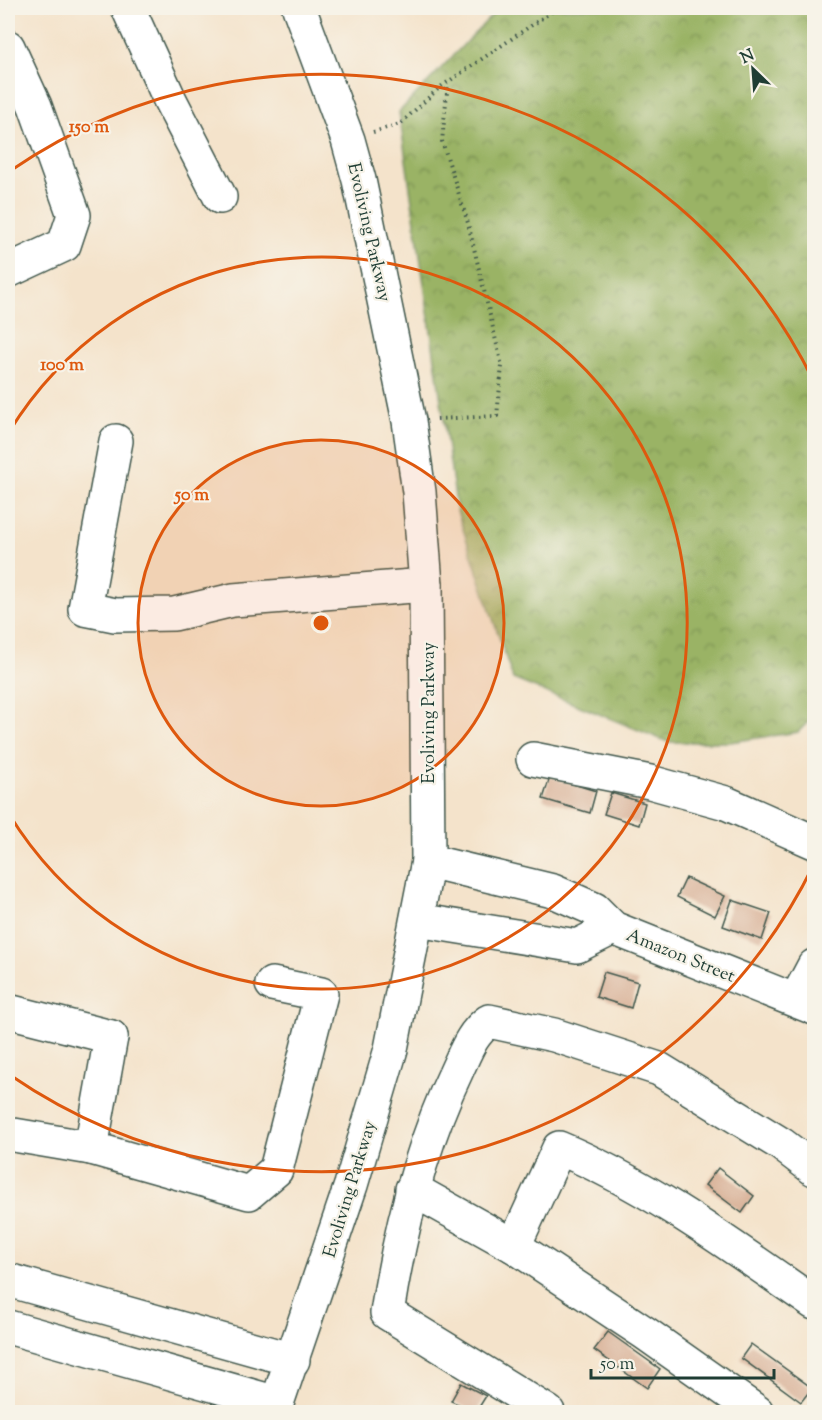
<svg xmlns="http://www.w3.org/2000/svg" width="822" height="1420" font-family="'Sorts Mill Goudy',serif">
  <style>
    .forest { fill: url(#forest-crowns); stroke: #5c784c; stroke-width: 1.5 }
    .building { fill: #d7ad93 }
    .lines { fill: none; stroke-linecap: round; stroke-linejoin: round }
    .minor-casing { stroke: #3f564b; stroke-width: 36 }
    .path { stroke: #3f564b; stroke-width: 4; stroke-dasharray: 1.5 4.5; stroke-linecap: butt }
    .minor { stroke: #fff; stroke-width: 33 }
    .ring { fill: none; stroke: #de580e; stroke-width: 3 }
    .labels { text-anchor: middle; stroke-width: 4.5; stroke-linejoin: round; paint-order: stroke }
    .street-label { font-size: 18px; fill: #1f3d34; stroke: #f7f3e8 }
    .centre { fill: #de580e; stroke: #f7f3e8; stroke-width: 3 }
    .ring-label { font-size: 18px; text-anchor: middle; font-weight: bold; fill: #de580e; stroke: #f7f3e8; stroke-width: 4.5; stroke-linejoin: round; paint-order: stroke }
  </style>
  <defs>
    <pattern id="forest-crowns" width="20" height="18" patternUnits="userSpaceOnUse" patternTransform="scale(1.5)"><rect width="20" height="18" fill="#9ab365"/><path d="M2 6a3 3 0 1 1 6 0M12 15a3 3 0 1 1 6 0" fill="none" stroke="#7d9354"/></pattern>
  </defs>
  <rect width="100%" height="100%" fill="#f7f3e8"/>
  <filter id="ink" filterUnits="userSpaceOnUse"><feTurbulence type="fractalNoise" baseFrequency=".0167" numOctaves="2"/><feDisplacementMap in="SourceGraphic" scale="12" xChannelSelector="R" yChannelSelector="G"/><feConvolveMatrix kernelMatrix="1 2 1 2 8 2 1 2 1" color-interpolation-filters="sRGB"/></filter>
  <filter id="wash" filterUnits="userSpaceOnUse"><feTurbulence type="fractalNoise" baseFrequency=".008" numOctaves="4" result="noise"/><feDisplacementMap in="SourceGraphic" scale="24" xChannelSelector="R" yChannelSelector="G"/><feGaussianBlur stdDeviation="1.35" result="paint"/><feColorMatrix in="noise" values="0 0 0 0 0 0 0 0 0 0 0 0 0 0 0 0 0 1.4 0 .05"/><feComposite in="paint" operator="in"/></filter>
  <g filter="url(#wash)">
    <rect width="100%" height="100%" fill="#f4e3cb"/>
    <path class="forest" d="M 499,8 L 814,8 L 814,716 L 798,732 L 730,742 L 668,742 L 513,679 L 457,511 L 399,112 Z"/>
    <g id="blocks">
      <g class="building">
        <path d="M 550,777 L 596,791 L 590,813 L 543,799 Z"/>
        <path d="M 611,793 L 645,803 L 639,825 L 604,814 Z"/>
        <path d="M 686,878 L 725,896 L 715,916 L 677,897 Z"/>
        <path d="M 732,900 L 771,913 L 762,940 L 723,926 Z"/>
        <path d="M 604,972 L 638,982 L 631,1008 L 596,997 Z"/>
        <path d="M 718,1168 L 754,1196 L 742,1213 L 705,1185 Z"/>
        <path d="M 608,1332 L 660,1369 L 647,1388 L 594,1350 Z"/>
        <path d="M 751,1344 L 812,1388 L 801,1402 L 741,1358 Z"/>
        <path d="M 461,1383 L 486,1396 L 476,1412 L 451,1401 Z"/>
      </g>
    </g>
  </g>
  <g filter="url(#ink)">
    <use href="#blocks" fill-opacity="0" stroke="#3f564b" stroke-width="1.5"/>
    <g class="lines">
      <defs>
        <g id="minor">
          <path d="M 128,8 L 170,100 L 220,197"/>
          <path d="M 8,47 L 35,106 L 74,215 L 64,245 L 8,271"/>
          <path d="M 116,441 L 85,609 L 115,615 L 174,614 L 233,600 L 426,585"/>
          <path d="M 533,759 L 650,782 L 726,803 L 814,842"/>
          <path d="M 428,861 L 553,891 L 594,909 L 613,928 L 814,1008"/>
          <path d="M 417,920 L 577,946 L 613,928"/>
          <path d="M 796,1000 L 814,966"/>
          <path d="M 8,1011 L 111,1037"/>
          <path d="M 8,1134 L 91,1148 L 249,1193 L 276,1170 L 321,994 L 272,984"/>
          <path d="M 91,1148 L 111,1037"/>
          <path d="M 412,1189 L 514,1246 L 645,1333 L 757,1412"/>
          <path d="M 514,1246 L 559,1148 C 650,1186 733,1247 814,1303"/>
          <path d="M 8,1280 L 293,1360"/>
          <path d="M 8,1327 L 277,1403"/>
          <path d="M 274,1412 L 351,1185 L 391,1049 L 428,861 L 426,585 L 419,492 L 409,421 L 359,180 L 348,140 L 299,8"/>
          <path d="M 548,1412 L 387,1313 C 400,1229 420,1147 457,1070 C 466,1051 472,1033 489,1021 L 554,1035 L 659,1069 L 781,1144 L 814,1169"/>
        </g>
      </defs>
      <use href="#minor" class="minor-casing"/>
      <g class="path">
        <path d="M 373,132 L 400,124 L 439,88 L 557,8"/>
        <path d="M 437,419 L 497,416 L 502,366 L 468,223 L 442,141 L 448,83"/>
      </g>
      <use href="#minor" class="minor"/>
    </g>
  </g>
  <circle cx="321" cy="623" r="183" fill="#de580e" fill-opacity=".12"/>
  <g class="ring">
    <circle cx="321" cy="623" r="183"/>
    <path d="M9 432A366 366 0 1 1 9 814"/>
    <path d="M814 864A549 549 0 0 1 10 1075M10 171A549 549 0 0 1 814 382"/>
  </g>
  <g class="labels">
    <g class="street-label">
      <text transform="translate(370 232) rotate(77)" y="6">Evoliving Parkway</text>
      <text transform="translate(428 713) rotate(-90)" y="6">Evoliving Parkway</text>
      <text transform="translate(681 955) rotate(22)" y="6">Amazon Street</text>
      <text transform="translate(349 1189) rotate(-73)" y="6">Evoliving Parkway</text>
    </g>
  </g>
  <circle cx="321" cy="623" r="9" class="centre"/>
  <g class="ring-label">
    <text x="89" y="132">150 m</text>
    <text x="62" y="370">100 m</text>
    <text x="192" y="500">50 m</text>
  </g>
  <rect width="822" height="1420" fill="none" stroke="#f7f3e8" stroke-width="30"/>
  <g transform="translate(753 69) rotate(335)" stroke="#f7f3e8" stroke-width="4.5" paint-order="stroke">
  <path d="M0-4.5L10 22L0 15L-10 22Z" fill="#1f3d34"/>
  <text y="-9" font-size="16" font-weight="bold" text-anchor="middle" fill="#1f3d34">N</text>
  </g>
  <path d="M591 1369v9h183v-9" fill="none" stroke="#1f3d34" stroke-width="3"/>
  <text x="600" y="1369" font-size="18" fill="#1f3d34" stroke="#f7f3e8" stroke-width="4.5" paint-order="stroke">50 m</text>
</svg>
